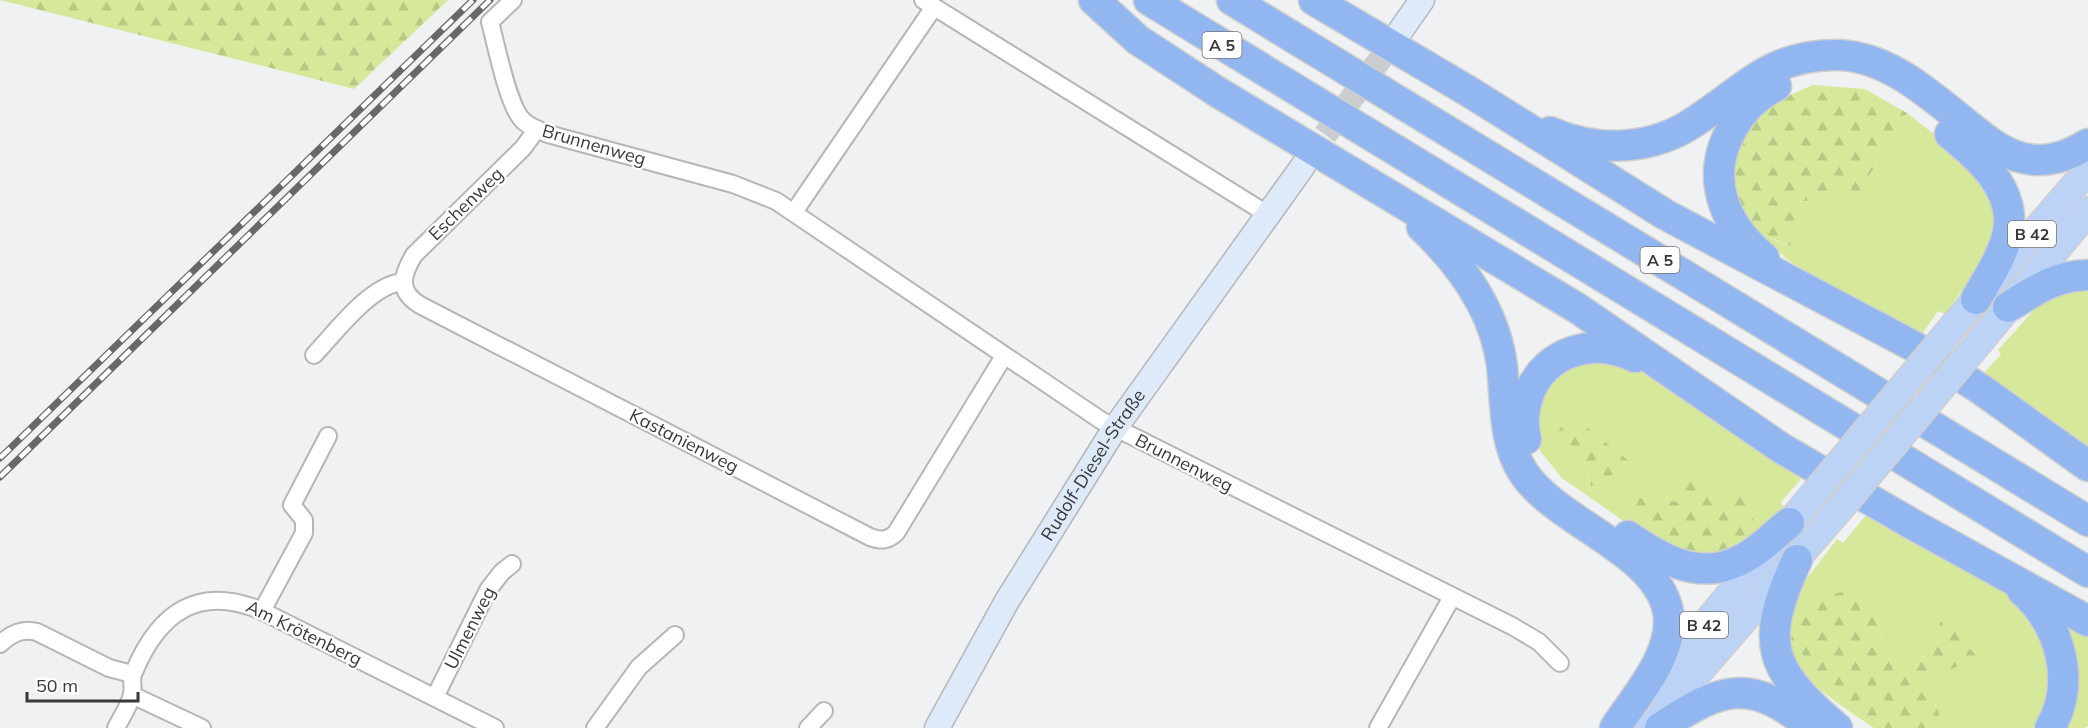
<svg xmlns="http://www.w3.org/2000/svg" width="2088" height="728" font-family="Mulish,sans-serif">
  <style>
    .grass { fill: #d6e99a; fill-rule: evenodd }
    .forest { fill: url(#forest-firs) }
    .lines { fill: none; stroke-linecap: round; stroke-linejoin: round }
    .secondary-tunnel { stroke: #cbccce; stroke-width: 24; stroke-dasharray: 24 12; stroke-linecap: butt }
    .street-casing { stroke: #b5b6b8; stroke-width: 20 }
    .secondary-casing { stroke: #b5b6b8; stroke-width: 27 }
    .primary-casing { stroke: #cfcfcf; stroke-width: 30 }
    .highway-casing { stroke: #cfcfcf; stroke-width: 33 }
    .street { stroke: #fff; stroke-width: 16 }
    .secondary { stroke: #dee9fa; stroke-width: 24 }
    .primary { stroke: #bdd3f6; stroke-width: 27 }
    .highway { stroke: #91b6f0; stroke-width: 30 }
    .rail-casing { stroke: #676869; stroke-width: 7 }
    .rail { stroke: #fff; stroke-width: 4.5; stroke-dasharray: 14; stroke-linecap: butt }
    .primary-bridge-casing { stroke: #cfcfcf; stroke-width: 30; stroke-linecap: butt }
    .primary-bridge { stroke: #bdd3f6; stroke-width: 27 }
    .labels { text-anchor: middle; stroke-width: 4.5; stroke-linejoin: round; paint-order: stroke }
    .shield { fill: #fff; stroke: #747474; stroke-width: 1.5 }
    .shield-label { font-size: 16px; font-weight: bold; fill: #383939 }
    .street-label { font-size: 18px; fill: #383939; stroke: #fff }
  </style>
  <defs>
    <pattern id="forest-firs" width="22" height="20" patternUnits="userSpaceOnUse" patternTransform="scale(1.5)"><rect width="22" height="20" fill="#d6e99a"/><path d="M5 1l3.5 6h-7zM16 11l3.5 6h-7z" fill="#b8c985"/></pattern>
  </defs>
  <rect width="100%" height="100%" fill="#f0f1f3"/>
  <g class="grass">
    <path d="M 1907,113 L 1962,156 L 1995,203 L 1997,226 L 1990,253 L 1945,314 L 1938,311 L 1922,334 L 1878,315 L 1788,260 L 1761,234 L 1789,246 L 1798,202 L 1858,194 Z"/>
    <path d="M 2088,286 L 2088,450 L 1983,374 L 2001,354 L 1998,350 L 2035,309 L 2070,287 Z"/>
    <path d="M 1575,358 L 1617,358 L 1652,375 L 1801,479 L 1780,503 L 1785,507 L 1769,526 L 1727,557 L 1662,548 L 1562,478 L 1540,451 L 1532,426 L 1535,400 ZM 1584,461 L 1612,475 L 1591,487 ZM 1638,498 L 1695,503 L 1725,500 L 1754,507 L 1753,530 Z"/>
    <path d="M 1867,514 L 1996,584 L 2026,611 L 2048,642 L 2054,674 L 2046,708 L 2033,728 L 1945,728 L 1925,680 L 1943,618 L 1918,666 L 1882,643 L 1790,638 L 1846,709 L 1812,684 L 1795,659 L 1785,634 L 1796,593 L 1837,539 L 1843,543 Z"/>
    <path d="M 2061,619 L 2088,635 L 2088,726 L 2084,728 L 2060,728 Z"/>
  </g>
  <g class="forest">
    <path d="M 0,0 L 448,0 L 354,89 Z"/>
    <path d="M 1813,85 L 1865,89 L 1907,113 L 1858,194 L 1798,202 L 1790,246 L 1761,234 L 1743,211 L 1736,190 L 1731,158 L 1745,129 L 1772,103 Z"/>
    <path d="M 1572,415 L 1630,462 L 1619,476 L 1612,475 L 1591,487 L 1584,461 L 1548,442 Z"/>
    <path d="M 1691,470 L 1725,499 L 1736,490 L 1758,496 L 1754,507 L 1753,530 L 1727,550 L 1692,552 L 1633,510 L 1638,498 L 1694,503 L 1673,481 Z"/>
    <path d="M 1853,590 L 1893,624 L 1882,643 L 1918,666 L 1943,617 L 1978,658 L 1925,680 L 1945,728 L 1874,728 L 1846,709 L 1790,638 L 1816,597 Z"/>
  </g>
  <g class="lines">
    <path class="secondary-tunnel" d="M 1304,164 L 1400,32"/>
    <defs>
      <g id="street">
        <path d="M 513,0 L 490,22 C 496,44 507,100 520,117 C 526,126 538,130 548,134 L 733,184 L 776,201 L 1102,421 L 1512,626 L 1539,642 L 1560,663"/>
        <path d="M 923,0 L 1267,214"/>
        <path d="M 537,129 L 523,148 L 414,255 C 402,275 397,291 420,305 L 870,537 C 881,541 887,541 896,533 L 1004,356"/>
        <path d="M 794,212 L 934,7"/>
        <path d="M 314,355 C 335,333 371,284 403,282"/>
        <path d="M 262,611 L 304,533 L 304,520 L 292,505 L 328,436"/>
        <path d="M 0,644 C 11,634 22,628 37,632 L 109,668 L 132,674"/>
        <path d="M 132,695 L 202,728"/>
        <path d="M 435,697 L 488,590 L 502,572 L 512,564"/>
        <path d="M 116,728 C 121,718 130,705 132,694 C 134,687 130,679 134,672 C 159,612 199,584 262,611 L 495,728"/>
        <path d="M 595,728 L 639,667 L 675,635"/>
        <path d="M 808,728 L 824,711"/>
        <path d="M 1378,728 L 1452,597"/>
      </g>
      <g id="secondary">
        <path d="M 1401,30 L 1422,0"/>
        <path id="s1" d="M 937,728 L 1007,601 L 1115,428 L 1303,166"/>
      </g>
      <g id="primary">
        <path d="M 1955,324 L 2088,170"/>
        <path d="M 1981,340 L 2088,211"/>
        <path d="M 1652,688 L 1818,489"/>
        <path d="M 1650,728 L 1843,505"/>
      </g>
      <g id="highway">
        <path d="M 1094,0 L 1138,40 L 1216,91 L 1577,308 L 1781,448 L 1912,524 L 2088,621"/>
        <path d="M 1149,0 L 2088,572"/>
        <path d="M 1232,0 L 2088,521"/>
        <path d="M 1314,0 L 1468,91 L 1666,215 L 1915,347 L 1982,390 L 2088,466"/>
        <path d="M 1550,132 C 1593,151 1645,151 1686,127 C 1741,94 1768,53 1839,55 C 1890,57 1931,96 1969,126 C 1985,139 2002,153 2023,158 C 2047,164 2068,156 2088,144"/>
        <path d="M 1950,134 C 1980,158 2016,190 2008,232 C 2003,256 1988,278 1976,299"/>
        <path d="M 1422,227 C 1462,265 1495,310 1502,366 C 1506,401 1503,441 1523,472 C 1556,523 1656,550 1668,611 C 1676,652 1636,696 1615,728"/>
        <path d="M 1764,258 C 1723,224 1704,176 1733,127 C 1743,109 1758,95 1776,86"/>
        <path d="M 2008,307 C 2036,290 2054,276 2088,275"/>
        <path d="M 1526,439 C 1522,424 1524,408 1529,393 C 1547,350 1594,337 1635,357"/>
        <path d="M 1628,536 C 1660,558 1697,580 1736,562 C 1756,554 1773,536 1789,523"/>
        <path d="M 1797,560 C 1759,643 1768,669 1837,728"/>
        <path d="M 2022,590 C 2060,624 2077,682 2050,728"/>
        <path d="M 1660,728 C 1722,686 1751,677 1812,728"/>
      </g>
    </defs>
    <use href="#street" class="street-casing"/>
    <use href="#secondary" class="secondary-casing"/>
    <use href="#primary" class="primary-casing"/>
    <use href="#highway" class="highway-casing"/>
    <use href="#street" class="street"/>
    <use href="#secondary" class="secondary"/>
    <use href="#primary" class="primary"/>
    <use href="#highway" class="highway"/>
    <defs>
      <g id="rail">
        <path d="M 0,458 L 473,0"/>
        <path d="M 0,477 L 490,0"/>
      </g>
    </defs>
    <use href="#rail" class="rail-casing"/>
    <use href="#rail" class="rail"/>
    <defs>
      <g id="primary-bridge">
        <path d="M 1818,489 L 1955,324"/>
        <path d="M 1843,505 L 1981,340"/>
      </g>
    </defs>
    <use href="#primary-bridge" class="primary-bridge-casing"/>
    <use href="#primary-bridge" class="primary-bridge"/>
  </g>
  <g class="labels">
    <g class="shield">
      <rect x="1202.5" y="32" width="39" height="26" rx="4.5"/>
      <rect x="2008" y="221" width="48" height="26" rx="4.5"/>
      <rect x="1640.5" y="247" width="39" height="26" rx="4.5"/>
      <rect x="1680" y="612" width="48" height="26" rx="4.5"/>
    </g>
    <g class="shield-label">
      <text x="1222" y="51">A 5</text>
      <text x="2032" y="240">B 42</text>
      <text x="1660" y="266">A 5</text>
      <text x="1704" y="631">B 42</text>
    </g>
    <g class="street-label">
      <text transform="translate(594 145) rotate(16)" y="6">Brunnenweg</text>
      <text transform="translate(466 204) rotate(-44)" y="6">Eschenweg</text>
      <text transform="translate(684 441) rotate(27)" y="6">Kastanienweg</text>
      <text transform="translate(1184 463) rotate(27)" y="6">Brunnenweg</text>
      <text dy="6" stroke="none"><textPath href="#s1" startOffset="306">Rudolf-Diesel-Straße</textPath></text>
      <text transform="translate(470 628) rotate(-63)" y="6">Ulmenweg</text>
      <text transform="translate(304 633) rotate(26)" y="6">Am Krötenberg</text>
    </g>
  </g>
  <path d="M27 692v9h111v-9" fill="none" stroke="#383939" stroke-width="3"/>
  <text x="36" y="692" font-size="18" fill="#383939" stroke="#ffffff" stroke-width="4.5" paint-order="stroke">50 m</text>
</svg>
